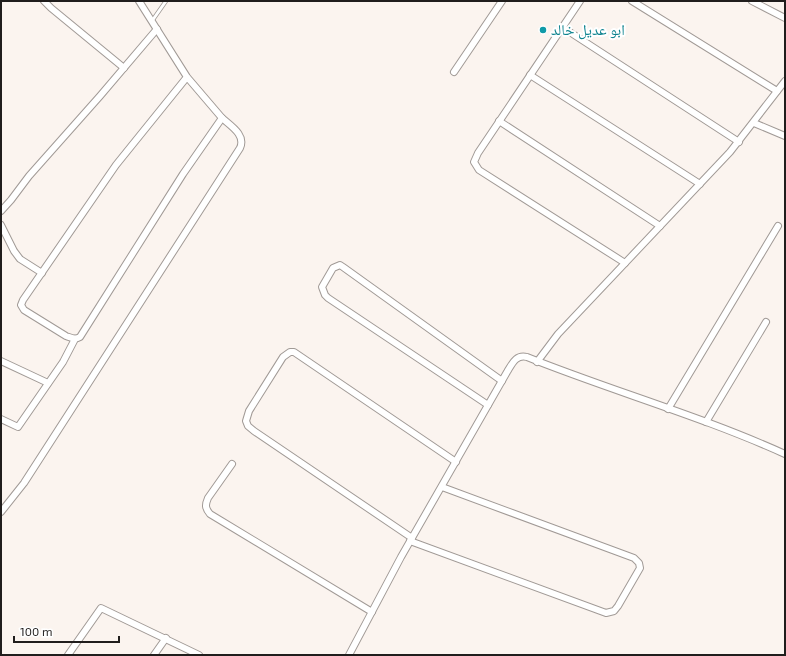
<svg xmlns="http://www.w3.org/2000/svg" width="786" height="656" font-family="'Exo 2','Noto Naskh Arabic',sans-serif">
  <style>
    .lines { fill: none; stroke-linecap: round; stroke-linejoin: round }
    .lane-casing { stroke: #a19a96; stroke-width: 4.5 }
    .street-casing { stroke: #a19a96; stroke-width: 8 }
    .lane { stroke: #fff; stroke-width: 3 }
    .street { stroke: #fff; stroke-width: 6 }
    .culture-dot { fill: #0f9aa8; stroke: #fff; stroke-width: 1.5 }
    .labels { text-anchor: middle; stroke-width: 4; stroke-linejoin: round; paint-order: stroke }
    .culture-label { font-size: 15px; fill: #0d838f; stroke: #fff; text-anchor: start }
  </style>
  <rect width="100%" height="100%" fill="#fbf4ef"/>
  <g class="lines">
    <defs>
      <path id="lane" d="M 152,21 L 166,1"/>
      <g id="street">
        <path d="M 44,1 L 51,8 L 124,68"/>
        <path d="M 139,1 L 187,77 L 222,118 L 183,174 L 80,337 C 75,340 72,338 66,336 L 24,310 L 21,305 L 23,300 L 116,165 L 187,77"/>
        <path d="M 580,1 L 478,153 L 474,162 L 479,170 L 625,263"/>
        <path d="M 632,1 L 777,91"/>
        <path d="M 752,1 L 785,18"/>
        <path d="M 562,27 L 739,142"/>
        <path d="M 454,72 L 502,1"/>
        <path d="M 530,75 L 700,184"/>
        <path d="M 499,121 L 660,226"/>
        <path d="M 754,123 L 785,136"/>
        <path d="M 1,211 L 11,200 L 29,176 L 100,96 L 157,29"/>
        <path d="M 1,225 L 14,251 L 20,259 L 42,273"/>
        <path d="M 1,361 L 48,383"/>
        <path d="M 537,362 L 558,334 L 730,152 L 785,81"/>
        <path d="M 488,405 L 328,298 L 325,295 L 322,287 L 333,268 L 340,265 L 343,267 L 502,381"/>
        <path d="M 668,409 L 778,226"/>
        <path d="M 1,419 L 18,427 L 63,362 L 75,339"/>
        <path d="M 706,422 L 766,322"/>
        <path d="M 232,464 L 208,498 C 205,505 205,508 210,514 L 372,612"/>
        <path d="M 1,512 L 24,483 L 240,148 C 246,135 231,126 222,118"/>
        <path d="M 412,538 L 254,431 L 248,426 L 246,421 L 249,411 L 283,357 L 290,352 L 294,352 L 456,462"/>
        <path d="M 410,541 L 606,613 L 614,611 L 618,606 L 640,568 L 639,563 L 634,558 L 442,487"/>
        <path d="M 68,655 L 101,608 L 199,655"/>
        <path d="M 154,655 L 166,638"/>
        <path d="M 349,655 L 401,557 L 507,372 C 512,364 516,354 527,357 C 612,391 701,416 785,454"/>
      </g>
    </defs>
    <use href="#lane" class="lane-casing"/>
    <use href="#street" class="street-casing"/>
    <use href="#lane" class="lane"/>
    <use href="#street" class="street"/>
  </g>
  <circle class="culture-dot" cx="543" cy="30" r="4"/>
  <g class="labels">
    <g class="culture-label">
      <text x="551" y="35">ابو عديل خالد</text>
    </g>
  </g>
  <rect width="786" height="656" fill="none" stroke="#201d1c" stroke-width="4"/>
  <path d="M14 636v6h105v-6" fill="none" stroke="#201d1c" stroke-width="2"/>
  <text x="20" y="636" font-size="12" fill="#201d1c" stroke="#ffffff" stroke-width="3" paint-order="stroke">100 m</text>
</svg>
